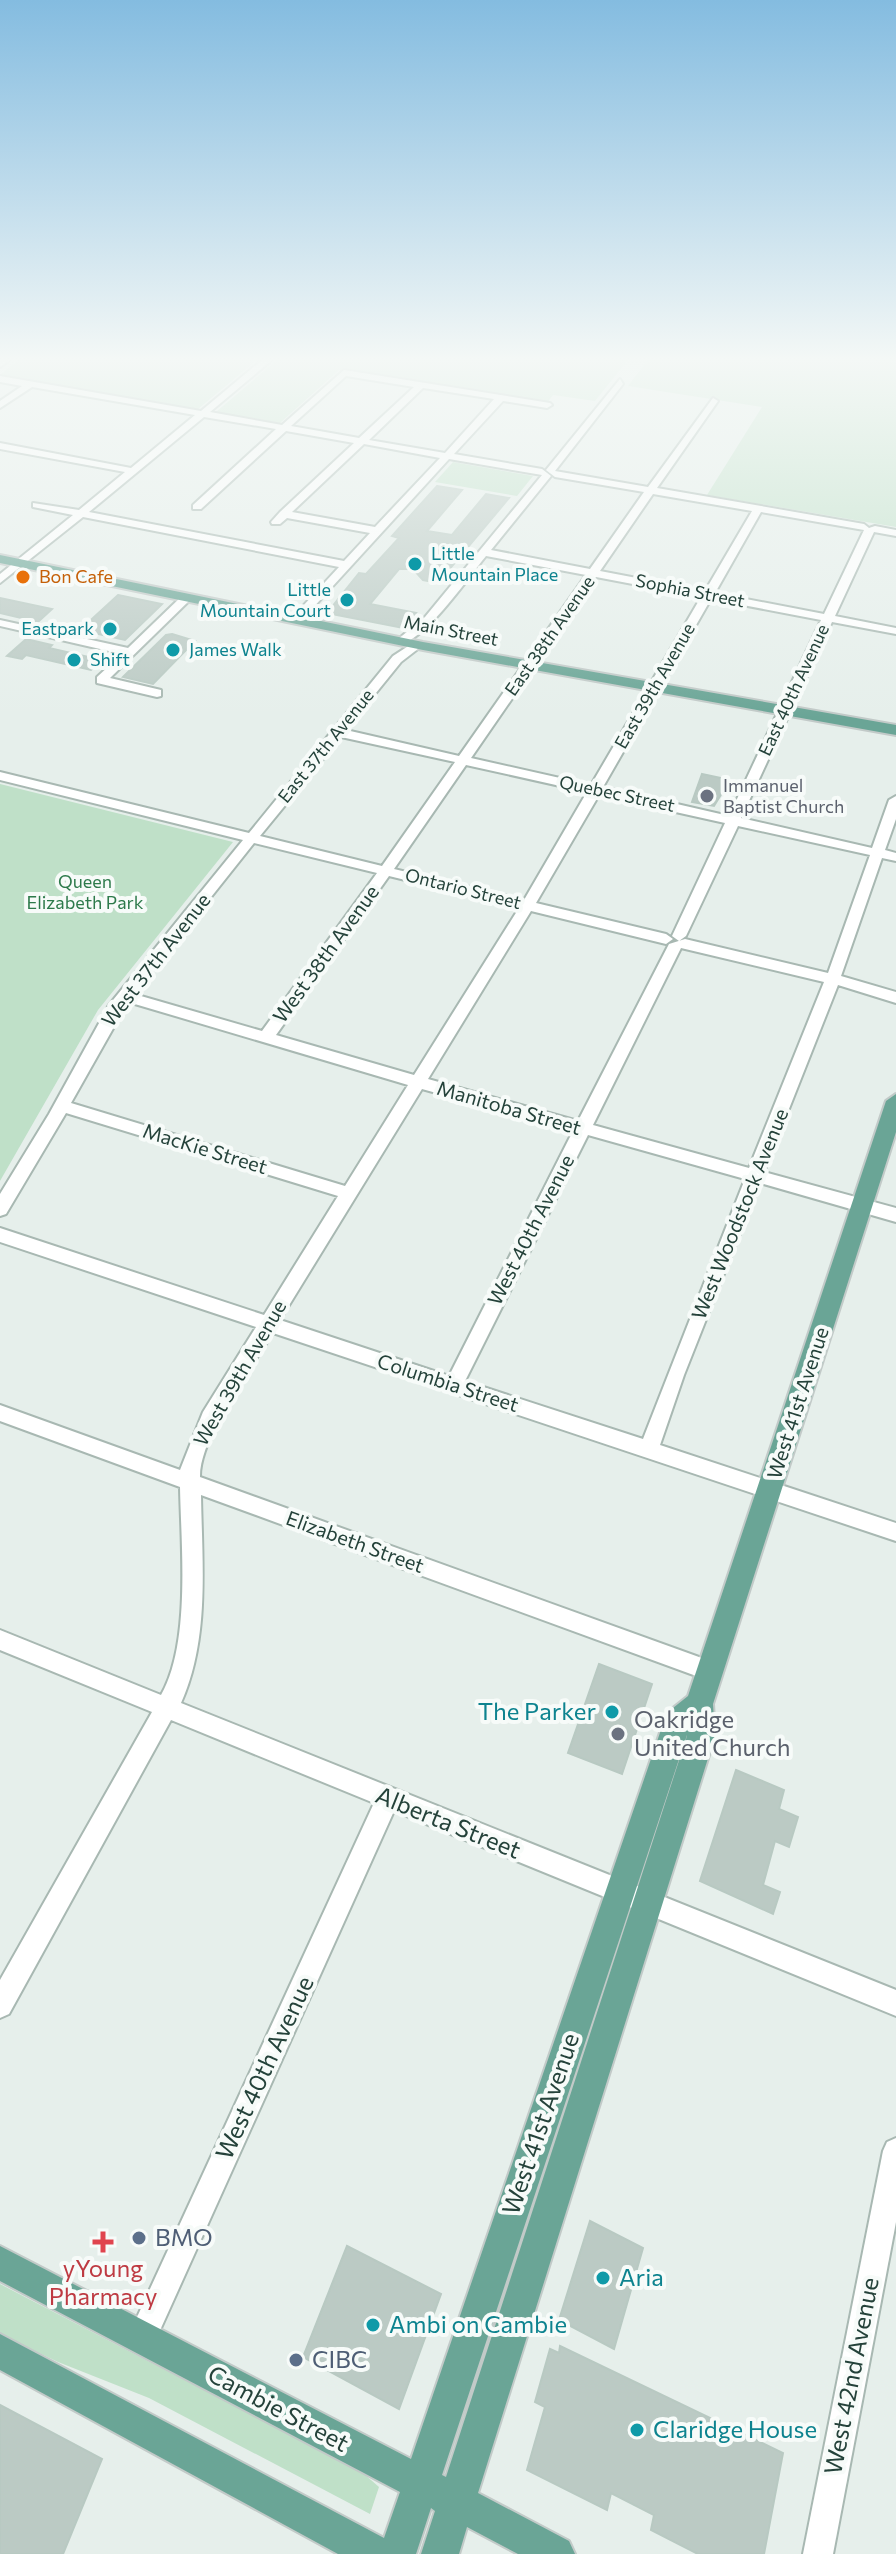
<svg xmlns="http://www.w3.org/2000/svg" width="896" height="2554" font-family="Commissioner,sans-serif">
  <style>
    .green { fill: #bfe0c8 }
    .building { fill: #bbcac4; stroke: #b8c9c2; stroke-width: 2 }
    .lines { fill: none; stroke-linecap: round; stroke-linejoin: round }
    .minor-casing { stroke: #a8b8b2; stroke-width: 4 }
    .major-casing { stroke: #c2cac8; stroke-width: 4 }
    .minor { fill: #fff; fill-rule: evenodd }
    .major { fill: #6aa596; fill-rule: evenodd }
    .culture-dot { fill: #0f9aa8; stroke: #f7fbf9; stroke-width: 3 }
    .food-dot { fill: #e8710a; stroke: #f7fbf9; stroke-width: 3 }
    .worship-dot { fill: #6b7280; stroke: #f7fbf9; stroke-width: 3 }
    .service-dot { fill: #5c6f8a; stroke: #f7fbf9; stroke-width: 3 }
    .health-dot { fill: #e0444e; stroke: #f7fbf9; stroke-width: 3 }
    .labels { text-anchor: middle; stroke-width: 8; stroke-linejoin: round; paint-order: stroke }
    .far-culture-label { font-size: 18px; fill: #0d838f; stroke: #f7fbf9; text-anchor: start }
    .far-food-label { font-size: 18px; fill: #c56008; stroke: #f7fbf9; text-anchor: start }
    .far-street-label { font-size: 18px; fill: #24423a; stroke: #f7fbf9 }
    .far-worship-label { font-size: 18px; fill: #5b616d; stroke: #f7fbf9; text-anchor: start }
    .far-park-label { font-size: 18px; fill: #2d7a4b; stroke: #f7fbf9 }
    .street-label { font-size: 20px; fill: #24423a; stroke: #f7fbf9 }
    .near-culture-label { font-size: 24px; fill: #0d838f; stroke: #f7fbf9; text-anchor: start }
    .near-worship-label { font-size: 24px; fill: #5b616d; stroke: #f7fbf9; text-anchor: start }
    .near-street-label { font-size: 24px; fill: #24423a; stroke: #f7fbf9 }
    .near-service-label { font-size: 24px; fill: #4e5e75; stroke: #f7fbf9; text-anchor: start }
    .near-health-label { font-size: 24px; fill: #be3a42; stroke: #f7fbf9 }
  </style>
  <rect width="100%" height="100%" fill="#e6efeb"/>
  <g class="green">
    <path d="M 18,360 L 257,360 L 198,409 L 0,375 Z"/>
    <path d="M 277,360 L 628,360 L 595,401 L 553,395 L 547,403 L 339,370 L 280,423 L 216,412 Z"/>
    <path d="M 648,360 L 896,360 L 896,527 L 707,495 L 762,407 L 628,386 Z"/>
    <path d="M 453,462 L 533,476 L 517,496 L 435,482 Z"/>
    <path d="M 0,784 L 233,842 L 98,1010 L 0,1181 Z"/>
    <path d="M 0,2284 L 363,2473 L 379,2487 L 370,2514 L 149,2398 L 58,2362 L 0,2334 Z"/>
  </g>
  <g class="building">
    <path d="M 437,486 L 462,490 L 427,531 L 452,535 L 486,494 L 509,498 L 438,583 L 423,580 L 413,569 L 399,569 L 370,604 L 416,613 L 403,628 L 327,613 L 359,573 L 366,574 L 399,538 L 392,536 Z"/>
    <path d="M 118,595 L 162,604 L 125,640 L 80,630 Z"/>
    <path d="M 0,598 L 52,609 L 38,622 L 0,613 Z"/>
    <path d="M 172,634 L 195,641 L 153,684 L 123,677 L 166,635 Z"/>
    <path d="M 26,639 L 52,645 L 49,648 L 102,660 L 91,670 L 26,655 L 22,659 L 7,656 Z"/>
    <path d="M 702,774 L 730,780 L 714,806 L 692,802 Z"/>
    <path d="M 599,1664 L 652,1684 L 622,1774 L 568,1753 Z"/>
    <path d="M 736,1770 L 784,1790 L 779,1809 L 798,1817 L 789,1847 L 775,1841 L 763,1885 L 780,1892 L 773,1914 L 700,1881 Z"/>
    <path d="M 590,2221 L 643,2248 L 614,2349 L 559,2320 Z"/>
    <path d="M 347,2246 L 441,2294 L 399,2409 L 303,2357 Z"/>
    <path d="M 560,2346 L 783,2453 L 764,2554 L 698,2554 L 651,2530 L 654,2515 L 611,2493 L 607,2510 L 527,2470 L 545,2407 L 535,2402 L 550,2349 L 559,2353 Z"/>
    <path d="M 0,2405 L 102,2459 L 63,2554 L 0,2554 Z"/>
  </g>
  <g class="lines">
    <defs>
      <g id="minor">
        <path d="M 0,360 L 10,360 L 0,367 Z"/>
        <path d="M 262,360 L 272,360 L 210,412 L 282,425 L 344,370 L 550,403 L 552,405 L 547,408 L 503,401 L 454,454 L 542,469 L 551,476 L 491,550 L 590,569 L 644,492 L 555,477 L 546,470 L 620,379 L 623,384 L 555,471 L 648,487 L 713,398 L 718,401 L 657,488 L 864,524 L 869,528 L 875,526 L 896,530 L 896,536 L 874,532 L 835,616 L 896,628 L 896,634 L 832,622 L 741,818 L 872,848 L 889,800 L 896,796 L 896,819 L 885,850 L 896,853 L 896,861 L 882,858 L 841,976 L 896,992 L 896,1003 L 838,985 L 764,1172 L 896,1208 L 896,1222 L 760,1183 L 684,1375 L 660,1445 L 896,1523 L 896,1541 L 273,1333 C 252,1367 199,1438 200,1477 L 710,1661 L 718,1664 L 721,1671 L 718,1678 L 710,1681 L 201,1495 C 202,1564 210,1638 181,1703 L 896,1990 L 896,2016 L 394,1811 L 152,2348 L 142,2352 L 132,2348 L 128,2338 L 132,2328 L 374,1803 L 171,1720 L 9,2014 L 0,2018 L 0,1980 L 152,1712 L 0,1650 L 0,1630 L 161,1695 C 191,1643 181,1546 180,1487 L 0,1421 L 0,1405 L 180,1470 L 203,1412 L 256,1327 L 0,1242 L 0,1228 L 264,1315 L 338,1196 L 66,1113 L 6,1214 L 0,1216 L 0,1194 L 49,1114 L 109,1005 L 243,840 L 0,780 L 0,772 L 249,833 L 393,656 L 413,643 L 423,645 L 401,662 L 346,730 L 459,756 L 586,575 L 486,556 C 470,575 422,646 397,644 L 397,640 L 425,617 L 542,475 L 449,459 L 300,622 L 290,620 L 339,567 L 83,517 L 0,583 L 0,574 L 73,515 L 33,507 L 33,503 L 79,510 L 125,472 L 0,449 L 0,443 L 131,468 L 195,415 L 32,387 L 0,408 L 0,401 L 22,386 L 0,382 L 0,376 L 201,411 ZM 346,376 L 414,387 L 359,438 L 291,426 ZM 423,388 L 494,399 L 445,453 L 369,440 ZM 204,417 L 276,429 L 193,505 L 193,509 L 201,509 L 286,431 L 354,443 L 280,512 L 271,522 L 272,524 L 280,524 L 287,518 L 370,533 L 344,561 L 89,512 ZM 364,444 L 440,458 L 375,527 L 292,512 ZM 653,494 L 752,511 L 705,591 L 600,571 ZM 761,512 L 864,530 L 824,614 L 715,593 ZM 596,577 L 701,597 L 591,785 L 471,758 ZM 711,599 L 821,620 L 729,816 L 603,787 ZM 341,737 L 455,762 L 382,866 L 260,836 ZM 466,765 L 587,792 L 524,900 L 394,869 ZM 599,795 L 725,823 L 672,936 L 679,941 L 686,936 L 738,826 L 870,855 L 828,973 L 685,939 L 669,944 L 578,1121 L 428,1079 L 531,911 L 666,944 L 673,939 L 666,934 L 536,903 ZM 254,843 L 377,873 L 262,1031 L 134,994 ZM 389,876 L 519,908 L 414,1075 L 276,1035 ZM 681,948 L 824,982 L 749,1168 L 593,1125 ZM 128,1002 L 398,1082 L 408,1085 L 345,1186 L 71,1103 ZM 422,1089 L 573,1131 L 449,1376 L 280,1320 ZM 588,1135 L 745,1179 L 643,1439 L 465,1381 Z"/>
        <path d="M 182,596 L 192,598 L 110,678 L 161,690 L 161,696 L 157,697 L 97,683 L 97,677 L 122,654 L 0,626 L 0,620 L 128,648 Z"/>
        <path d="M 896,2138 L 896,2222 L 833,2554 L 803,2554 L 883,2151 L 887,2142 Z"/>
      </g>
      <g id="major">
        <path d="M 0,555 L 423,642 L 896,725 L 896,735 L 423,650 L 0,563 Z"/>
        <path d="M 896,1094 L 896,1132 L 713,1704 L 715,1736 L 478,2493 L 569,2541 L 575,2554 L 518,2554 L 467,2527 L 459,2554 L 421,2554 L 435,2511 L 431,2508 L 416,2554 L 338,2554 L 0,2370 L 0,2334 L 384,2538 L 400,2492 L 0,2281 L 0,2246 L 411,2459 L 664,1721 L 668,1712 L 688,1696 L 886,1101 ZM 687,1735 L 687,1736 L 446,2477 L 442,2475 Z"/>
      </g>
    </defs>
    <use href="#minor" class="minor-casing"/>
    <use href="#major" class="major-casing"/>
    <use href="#minor" class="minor"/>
    <use href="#major" class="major"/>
  </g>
  <linearGradient id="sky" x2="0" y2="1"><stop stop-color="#84bce0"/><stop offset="0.5" stop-color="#f4f8f6"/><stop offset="1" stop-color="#f4f8f6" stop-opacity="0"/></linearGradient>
  <rect width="896" height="718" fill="url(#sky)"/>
  <g class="culture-dot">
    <circle cx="415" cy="564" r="8"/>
    <circle cx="347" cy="600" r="8"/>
    <circle cx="110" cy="629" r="8"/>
    <circle cx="173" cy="650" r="8"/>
    <circle cx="74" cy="660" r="8"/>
    <circle cx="612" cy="1712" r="8"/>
    <circle cx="603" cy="2278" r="8"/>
    <circle cx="373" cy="2325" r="8"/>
    <circle cx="637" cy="2430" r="8"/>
  </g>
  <circle class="food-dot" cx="23" cy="577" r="8"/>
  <g class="worship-dot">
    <circle cx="707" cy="796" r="8"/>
    <circle cx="618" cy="1734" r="8"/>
  </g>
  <g class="service-dot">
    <circle cx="139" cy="2238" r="8"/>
    <circle cx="296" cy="2360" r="8"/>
  </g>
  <path class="health-dot" d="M99 2230h8v8h8v8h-8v8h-8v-8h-8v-8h8z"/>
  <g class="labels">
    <g class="far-culture-label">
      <text x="431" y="560">Little<tspan x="431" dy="21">Mountain Place</tspan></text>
      <text x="331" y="596" text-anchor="end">Little<tspan x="331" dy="21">Mountain Court</tspan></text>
      <text x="94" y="635" text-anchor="end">Eastpark</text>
      <text x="189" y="656">James Walk</text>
      <text x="90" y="666">Shift</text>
    </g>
    <g class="far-food-label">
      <text x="39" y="583">Bon Cafe</text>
    </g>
    <g class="far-street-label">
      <text transform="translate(690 591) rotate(11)" y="6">Sophia Street</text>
      <text transform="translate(451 631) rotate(11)" y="6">Main Street</text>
      <text transform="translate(550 636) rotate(-55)" y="6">East 38th Avenue</text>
      <text transform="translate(655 686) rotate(-60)" y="6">East 39th Avenue</text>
      <text transform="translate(794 690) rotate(-65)" y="6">East 40th Avenue</text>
      <text transform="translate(326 746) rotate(-51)" y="6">East 37th Avenue</text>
      <text transform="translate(617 794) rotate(12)" y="6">Quebec Street</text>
      <text transform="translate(463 889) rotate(14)" y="6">Ontario Street</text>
    </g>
    <g class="far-worship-label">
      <text x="723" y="792">Immanuel<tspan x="723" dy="21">Baptist Church</tspan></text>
    </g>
    <g class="far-park-label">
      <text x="85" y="888">Queen<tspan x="85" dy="21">Elizabeth Park</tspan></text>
    </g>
    <g class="street-label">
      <text transform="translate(326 954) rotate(-54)" y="7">West 38th Avenue</text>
      <text transform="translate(156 960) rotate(-52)" y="7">West 37th Avenue</text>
      <text transform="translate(509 1108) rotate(16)" y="7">Manitoba Street</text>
      <text transform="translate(205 1149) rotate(17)" y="7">MacKie Street</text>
      <text transform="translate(740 1214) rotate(-68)" y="7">West Woodstock Avenue</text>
      <text transform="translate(531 1230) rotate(-63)" y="7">West 40th Avenue</text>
      <text transform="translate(240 1373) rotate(-60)" y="7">West 39th Avenue</text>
      <text transform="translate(448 1383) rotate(18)" y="7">Columbia Street</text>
      <text transform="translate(798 1403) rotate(-72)" y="7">West 41st Avenue</text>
      <text transform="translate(355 1542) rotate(20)" y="7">Elizabeth Street</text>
    </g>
    <g class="near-culture-label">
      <text x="596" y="1720" text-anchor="end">The Parker</text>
      <text x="619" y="2286">Aria</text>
      <text x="389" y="2333">Ambi on Cambie</text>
      <text x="653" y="2438">Claridge House</text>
    </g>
    <g class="near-worship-label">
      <text x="634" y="1728">Oakridge<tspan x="634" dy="28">United Church</tspan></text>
    </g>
    <g class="near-street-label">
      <text transform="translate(448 1823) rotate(22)" y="8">Alberta Street</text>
      <text transform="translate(265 2068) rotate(-65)" y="8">West 40th Avenue</text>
      <text transform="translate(541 2124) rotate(-71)" y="8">West 41st Avenue</text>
      <text transform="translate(852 2376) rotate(-79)" y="8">West 42nd Avenue</text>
      <text transform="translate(278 2409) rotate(28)" y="8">Cambie Street</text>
    </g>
    <g class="near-service-label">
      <text x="155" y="2246">BMO</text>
      <text x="312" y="2368">CIBC</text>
    </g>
    <g class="near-health-label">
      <text x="103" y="2277">yYoung<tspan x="103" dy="28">Pharmacy</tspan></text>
    </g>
  </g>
</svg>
